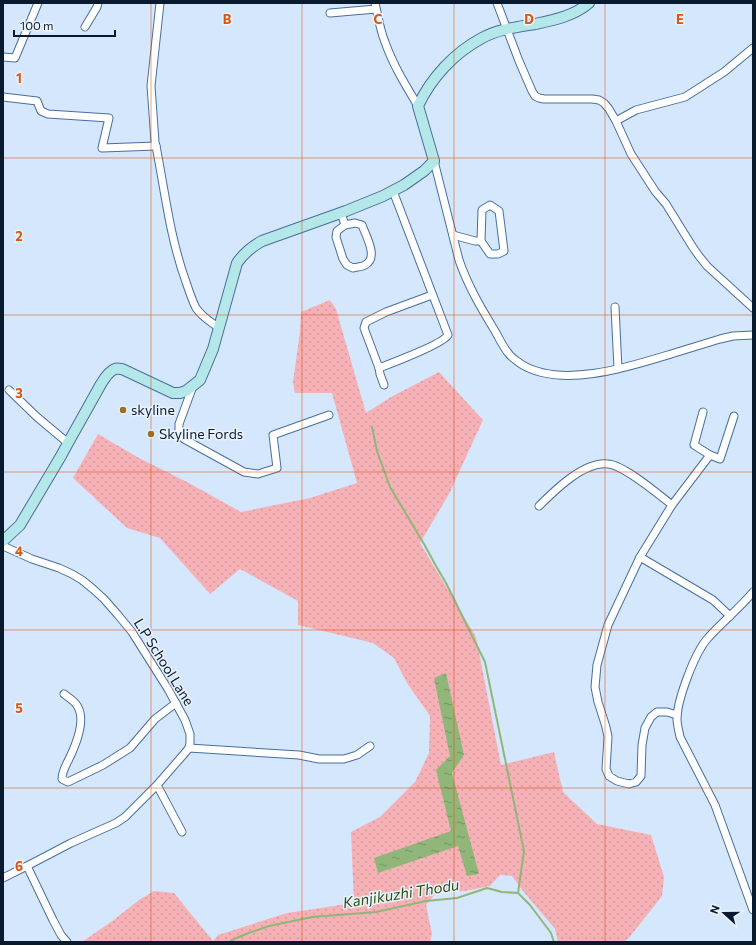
<svg xmlns="http://www.w3.org/2000/svg" width="756" height="945" font-family="Commissioner,sans-serif">
  <style>
    .grass { fill: url(#grass-dots) }
    .water { fill: url(#water-ripples) }
    .lines { fill: none; stroke-linecap: round; stroke-linejoin: round }
    .stream { stroke: #90b779; stroke-width: 2 }
    .minor-casing { stroke: #476e9e; stroke-width: 9 }
    .secondary-casing { stroke: #476e9e; stroke-width: 12 }
    .minor { stroke: #fff; stroke-width: 7 }
    .secondary { stroke: #b4e8e8; stroke-width: 10 }
    .grid { fill: none; stroke: #dd560e; stroke-width: 1; stroke-opacity: 0.55 }
    .poi-dot { fill: #9e6e22; stroke: #eaf3fe; stroke-width: 1.5 }
    .labels { text-anchor: middle; stroke-width: 3; stroke-linejoin: round; paint-order: stroke }
    .poi-label { font-size: 14px; fill: #0a1a2e; stroke: #eaf3fe; text-anchor: start }
    .street-label { font-size: 14px; fill: #0a1a2e; stroke: #eaf3fe }
    .water-label { font-size: 15px; font-style: italic; fill: #2d5110; stroke: #eaf3fe }
    .grid-label { font-size: 13px; text-anchor: middle; font-weight: bold; fill: #dd560e; stroke: #eaf3fe; stroke-width: 3; stroke-linejoin: round; paint-order: stroke }
  </style>
  <defs>
    <pattern id="grass-dots" width="8" height="8" patternUnits="userSpaceOnUse"><rect width="8" height="8" fill="#f6b1b6"/><path d="M2 2h.1M6 6h.1" fill="none" stroke="#d2989d" stroke-width="1.8" stroke-linecap="round"/></pattern>
    <pattern id="water-ripples" width="26" height="14" patternUnits="userSpaceOnUse"><rect width="26" height="14" fill="#90b779"/><path d="M2 4q2-2 4 0t4 0M15 11q2-2 4 0t4 0" fill="none" stroke="#749464"/></pattern>
  </defs>
  <rect width="100%" height="100%" fill="#d5e7fd"/>
  <path class="grass" d="M 330,300 L 336,309 L 366,413 L 391,397 L 439,372 L 483,420 L 449,494 L 420,543 L 476,637 L 501,765 L 554,752 L 563,792 L 597,824 L 651,835 L 664,877 L 662,896 L 628,939 L 623,942 L 558,942 L 555,929 L 523,891 L 512,876 L 500,875 L 490,886 L 465,891 L 437,892 L 426,905 L 432,934 L 430,942 L 82,942 L 115,919 L 139,900 L 154,891 L 174,893 L 213,941 L 218,935 L 287,913 L 354,903 L 351,832 L 380,817 L 415,782 L 429,753 L 430,716 L 407,683 L 394,658 L 373,643 L 298,625 L 298,601 L 240,569 L 210,594 L 160,538 L 127,528 L 73,478 L 98,434 L 139,458 L 187,482 L 241,512 L 310,498 L 357,483 L 332,393 L 295,393 L 293,382 L 300,332 L 301,312 Z"/>
  <path class="water" d="M 446,673 L 464,755 L 452,773 L 479,874 L 467,876 L 458,846 L 378,873 L 374,858 L 451,831 L 436,770 L 450,756 L 434,678 Z"/>
  <g class="lines">
    <g class="stream">
      <path d="M 372,427 L 377,451 L 390,487 L 424,544 L 436,566 L 446,583 L 485,662 L 524,851 L 518,893"/>
      <path d="M 230,942 L 232,940 L 246,934 L 269,926 L 312,917 L 376,912 L 426,901 L 457,898 L 487,888 L 502,892 L 518,893 L 530,905 L 551,933 L 554,942"/>
    </g>
    <defs>
      <g id="minor">
        <path d="M 160,3 L 151,86 L 155,142 L 156,146 C 165,192 170,238 186,282 C 189,291 192,300 196,308 C 202,317 211,322 219,328"/>
        <path d="M 375,3 C 378,16 380,30 385,42 C 393,65 406,86 418,106"/>
        <path d="M 497,3 L 519,61 L 532,91 L 535,96 L 539,98 L 544,99 L 592,99 L 599,100 L 604,103 L 609,109 L 616,121 L 631,154 L 655,191 L 666,204 L 692,246 L 699,256 L 707,266 L 753,308"/>
        <path d="M 330,13 L 376,9"/>
        <path d="M 85,27 L 97,7 L 98,3"/>
        <path d="M 3,57 L 15,58 L 38,3"/>
        <path d="M 3,97 L 37,101 L 41,111 L 48,114 L 109,118 L 102,148 L 156,146"/>
        <path d="M 616,121 L 636,110 L 685,97 L 724,72 L 753,48"/>
        <path d="M 434,161 L 459,260 C 468,286 481,308 495,331 C 499,338 503,347 509,354 C 512,358 517,361 521,364 C 561,389 629,367 671,354 C 687,349 704,344 720,339 L 733,336 L 753,335"/>
        <path d="M 490,205 L 499,211 L 504,251 L 498,254 L 490,254 L 481,241 L 482,210 Z"/>
        <path d="M 341,213 L 345,225 L 355,223 L 362,225 C 366,236 379,258 365,265 C 362,267 356,267 353,268 L 347,265 L 343,259 L 336,237 L 337,231 L 345,225"/>
        <path d="M 453,235 L 475,241 L 481,241"/>
        <path d="M 615,307 L 618,369"/>
        <path d="M 379,368 C 392,363 443,344 448,335 L 393,191"/>
        <path d="M 384,385 L 380,374 L 379,368 L 364,328 L 366,322 L 386,312 L 432,295"/>
        <path d="M 193,386 L 179,424 L 179,434 L 184,439 L 244,472 L 258,474 L 277,468 L 273,435 L 329,415"/>
        <path d="M 9,390 L 37,417 L 68,443"/>
        <path d="M 710,455 L 720,459 L 734,416"/>
        <path d="M 672,505 L 710,455 L 694,445 L 703,412"/>
        <path d="M 539,506 C 554,491 584,461 608,464 C 624,465 658,494 672,505 L 640,557 L 713,600 L 730,616"/>
        <path d="M 3,546 L 32,559 L 59,568 L 72,574 L 82,580 L 93,589 L 104,599 L 118,615 L 132,632 L 168,689 L 185,720 L 190,734 L 190,743 L 189,748 L 184,754 L 157,785 L 125,817 L 116,823 L 71,843 L 27,866 L 3,878"/>
        <path d="M 640,557 L 608,625 L 597,665 L 595,687 L 598,702 L 606,727 L 608,737 L 606,769 L 609,776 L 617,781 L 629,784 L 636,782 L 641,776 L 642,745 L 645,728 L 651,717 L 657,712 L 667,712 L 677,715"/>
        <path d="M 753,592 C 739,609 722,622 708,638 C 695,652 677,700 677,719 C 677,725 679,731 680,737 L 715,805 L 753,910"/>
        <path d="M 64,694 C 68,697 73,700 76,704 C 88,719 75,747 68,761 C 65,767 62,772 62,779 L 68,782 L 103,765 L 130,748 L 155,719 L 176,703"/>
        <path d="M 189,748 L 299,755 L 319,759 L 344,759 L 357,755 L 370,746"/>
        <path d="M 157,785 L 182,832"/>
        <path d="M 27,866 L 53,920 L 61,935 L 67,942"/>
      </g>
      <path id="secondary" d="M 3,541 L 20,525 L 61,456 L 68,443 L 101,384 C 104,379 109,371 115,369 C 117,368 119,369 122,369 L 173,393 L 180,393 L 186,391 L 200,380 L 213,349 L 237,263 C 244,253 251,247 262,241 L 346,211 L 383,196 L 404,185 L 424,171 L 434,161 L 418,106 C 431,78 454,53 482,38 C 498,29 518,27 535,24 C 554,20 574,16 589,3"/>
    </defs>
    <use href="#minor" class="minor-casing"/>
    <use href="#secondary" class="secondary-casing"/>
    <use href="#minor" class="minor"/>
    <use href="#secondary" class="secondary"/>
  </g>
  <path class="grid" d="M 151,3 L 151,942M 302,3 L 302,942M 454,3 L 454,942M 605,3 L 605,942M 3,158 L 753,158M 3,315 L 753,315M 3,472 L 753,472M 3,630 L 753,630M 3,788 L 753,788"/>
  <g class="poi-dot">
    <circle cx="123" cy="410" r="4"/>
    <circle cx="151" cy="434" r="4"/>
  </g>
  <g class="labels">
    <g class="poi-label">
      <text x="131" y="415">skyline</text>
      <text x="159" y="439">Skyline Fords</text>
    </g>
    <g class="street-label">
      <text transform="translate(164 662) rotate(58)" y="5">L.P School Lane</text>
    </g>
    <g class="water-label">
      <text transform="translate(401 894) rotate(-9)" y="5">Kanjikuzhi Thodu</text>
    </g>
  </g>
  <g class="grid-label">
    <text x="227" y="24">B</text>
    <text x="378" y="24">C</text>
    <text x="529" y="24">D</text>
    <text x="680" y="24">E</text>
    <text x="19" y="83">1</text>
    <text x="19" y="241">2</text>
    <text x="19" y="398">3</text>
    <text x="19" y="556">4</text>
    <text x="19" y="713">5</text>
    <text x="19" y="871">6</text>
  </g>
  <rect width="756" height="945" fill="none" stroke="#0a1a2e" stroke-width="8"/>
  <g transform="translate(724 913) rotate(291)" stroke="#eaf3fe" stroke-width="3" paint-order="stroke">
  <path d="M0-3L7 15L0 10L-7 15Z" fill="#0a1a2e"/>
  <text y="-6" font-size="11" font-weight="bold" text-anchor="middle" fill="#0a1a2e">N</text>
  </g>
  <path d="M14 30v6h101v-6" fill="none" stroke="#0a1a2e" stroke-width="2"/>
  <text x="20" y="30" font-size="12" fill="#0a1a2e" stroke="#eaf3fe" stroke-width="3" paint-order="stroke">100 m</text>
</svg>
